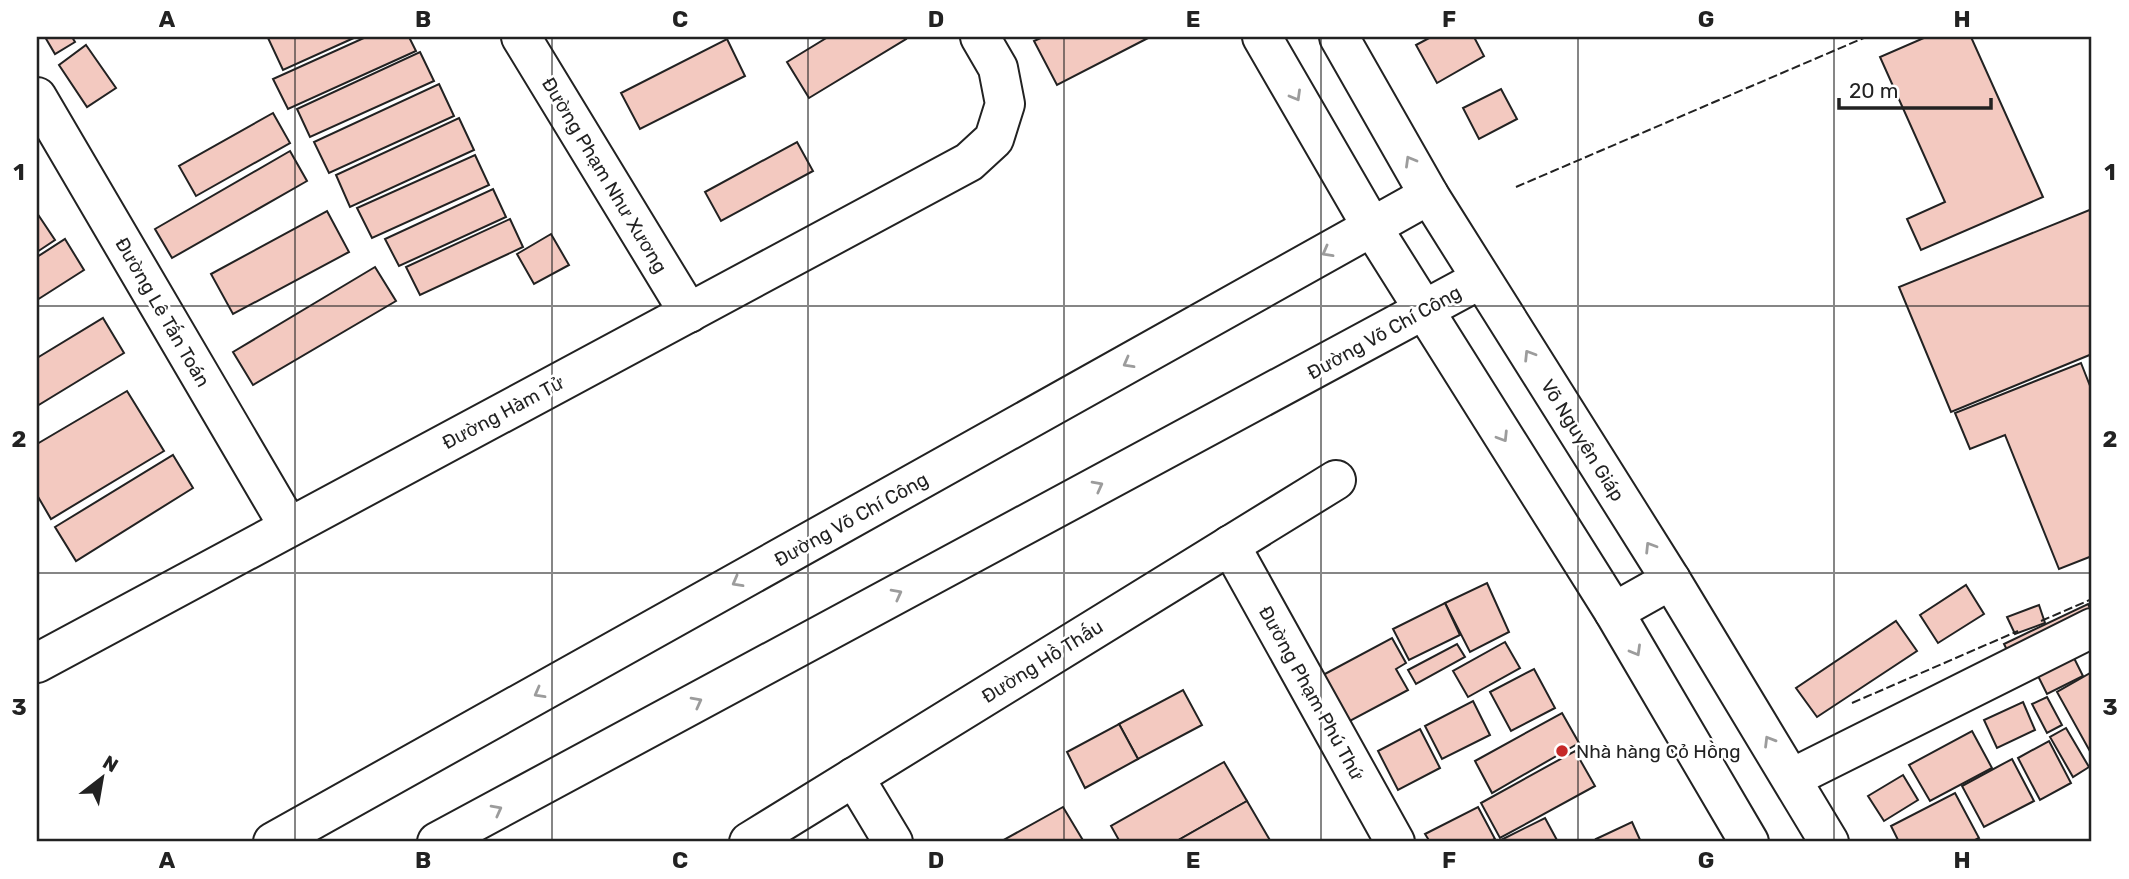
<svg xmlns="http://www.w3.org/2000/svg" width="2129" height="879" font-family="Rubik,sans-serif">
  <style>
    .building { fill: #f3c9c0; stroke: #222; stroke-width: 2 }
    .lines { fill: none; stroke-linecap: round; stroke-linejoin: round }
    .minor-casing { stroke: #222; stroke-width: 42 }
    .major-casing { stroke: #222; stroke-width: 42 }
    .minor { stroke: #fff; stroke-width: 38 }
    .major { stroke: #fff; stroke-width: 38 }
    .fence { stroke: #222; stroke-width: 2; stroke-dasharray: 9 3.5; stroke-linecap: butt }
    .oneway { stroke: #9c9c9c }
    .grid { fill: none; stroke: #222; stroke-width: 2; stroke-opacity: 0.55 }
    .poi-dot { fill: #c62828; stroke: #fff; stroke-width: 2.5 }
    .labels { text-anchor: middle; stroke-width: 5; stroke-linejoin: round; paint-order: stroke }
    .street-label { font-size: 19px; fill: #222; stroke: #fff }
    .poi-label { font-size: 19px; fill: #222; stroke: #fff; text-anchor: start }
    .neatline { fill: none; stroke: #222; stroke-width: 2.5 }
    .grid-label { font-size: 23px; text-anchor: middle; font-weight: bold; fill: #222 }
  </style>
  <rect width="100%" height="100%" fill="#fff"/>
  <g class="building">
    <path d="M 45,37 L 72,37 L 75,42 L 55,54 Z"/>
    <path d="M 272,37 L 356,37 L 283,70 L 268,38 Z"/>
    <path d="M 366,37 L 409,37 L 416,51 L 288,109 L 273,79 Z"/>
    <path d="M 828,37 L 905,37 L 906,39 L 809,98 L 787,62 Z"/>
    <path d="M 1043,37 L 1150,37 L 1057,85 L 1034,41 Z"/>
    <path d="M 1431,37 L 1474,37 L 1484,56 L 1437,83 L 1416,45 Z"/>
    <path d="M 1926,37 L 1971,37 L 2043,197 L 1921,250 L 1907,219 L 1945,202 L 1880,57 Z"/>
    <path d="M 727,39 L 745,76 L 640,129 L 621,93 Z"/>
    <path d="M 86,45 L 116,88 L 87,107 L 59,65 Z"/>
    <path d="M 420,52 L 434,81 L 310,137 L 297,109 Z"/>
    <path d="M 439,84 L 454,116 L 329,173 L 314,142 Z"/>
    <path d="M 1501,89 L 1517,119 L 1479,139 L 1463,108 Z"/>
    <path d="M 273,113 L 290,143 L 196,196 L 179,166 Z"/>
    <path d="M 459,118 L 474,150 L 350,207 L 336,175 Z"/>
    <path d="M 797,142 L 813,171 L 721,221 L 705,192 Z"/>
    <path d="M 290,151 L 307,181 L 172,258 L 155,229 Z"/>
    <path d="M 475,155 L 489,185 L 372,238 L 357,208 Z"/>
    <path d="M 493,189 L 506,217 L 399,266 L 385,239 Z"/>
    <path d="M 2092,209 L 2092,354 L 1951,412 L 1899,287 Z"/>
    <path d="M 327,211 L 349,252 L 233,314 L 211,274 Z"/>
    <path d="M 37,213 L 55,240 L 37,252 Z"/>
    <path d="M 510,219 L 523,247 L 420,295 L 406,267 Z"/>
    <path d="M 551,234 L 569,265 L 534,284 L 517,254 Z"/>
    <path d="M 65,239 L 84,270 L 37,300 L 37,257 Z"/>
    <path d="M 375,267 L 396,301 L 253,385 L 233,352 Z"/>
    <path d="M 103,318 L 124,353 L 37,406 L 37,358 Z"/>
    <path d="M 2081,363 L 2092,391 L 2092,556 L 2059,569 L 2005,435 L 1970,449 L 1955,413 Z"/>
    <path d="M 127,391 L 164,451 L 51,519 L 37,495 L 37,444 Z"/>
    <path d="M 173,455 L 193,488 L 76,561 L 55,527 Z"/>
    <path d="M 1487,583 L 1509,632 L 1470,652 L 1445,603 Z"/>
    <path d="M 1966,585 L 1984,614 L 1938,643 L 1920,615 Z"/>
    <path d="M 1445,603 L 1460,635 L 1409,660 L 1393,629 Z"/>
    <path d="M 2088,604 L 2092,612 L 2019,674 L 2004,644 Z"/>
    <path d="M 2039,605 L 2045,623 L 2015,634 L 2007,617 Z"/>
    <path d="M 1896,621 L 1917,651 L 1817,717 L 1796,688 Z"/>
    <path d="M 1392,638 L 1406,663 L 1396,669 L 1408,690 L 1348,722 L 1323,675 Z"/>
    <path d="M 1505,642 L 1520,668 L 1468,697 L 1453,671 Z"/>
    <path d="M 1457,644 L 1465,657 L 1416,684 L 1408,670 Z"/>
    <path d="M 2072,654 L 2083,676 L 2047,694 L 2036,672 Z"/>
    <path d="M 1534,669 L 1555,708 L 1511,731 L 1490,692 Z"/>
    <path d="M 2092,672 L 2092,755 L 2057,692 Z"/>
    <path d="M 1183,690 L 1202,725 L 1138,759 L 1119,724 Z"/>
    <path d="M 2047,697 L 2062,725 L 2047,733 L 2032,704 Z"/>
    <path d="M 1473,701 L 1490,735 L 1442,759 L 1425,726 Z"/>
    <path d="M 2023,702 L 2035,730 L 1997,748 L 1984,720 Z"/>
    <path d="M 1562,713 L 1579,743 L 1492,793 L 1475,761 Z"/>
    <path d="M 1119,724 L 1138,759 L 1085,788 L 1067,752 Z"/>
    <path d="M 2066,728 L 2089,767 L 2073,777 L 2050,737 Z"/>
    <path d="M 1420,729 L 1440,768 L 1398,790 L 1378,751 Z"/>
    <path d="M 1972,731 L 1992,768 L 1930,801 L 1909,765 Z"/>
    <path d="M 2049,741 L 2071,783 L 2040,800 L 2018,758 Z"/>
    <path d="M 1575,751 L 1595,786 L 1500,838 L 1481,803 Z"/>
    <path d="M 2012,759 L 2034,801 L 1984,827 L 1962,786 Z"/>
    <path d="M 1224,762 L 1247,801 L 1175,842 L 1120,842 L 1111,826 Z"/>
    <path d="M 1903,775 L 1918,800 L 1884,821 L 1868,796 Z"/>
    <path d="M 1955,793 L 1979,838 L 1971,842 L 1899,842 L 1891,826 Z"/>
    <path d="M 1247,801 L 1271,842 L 1175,842 Z"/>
    <path d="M 1063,807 L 1084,842 L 1000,842 Z"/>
    <path d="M 1478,807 L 1495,839 L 1488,842 L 1430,842 L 1425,834 Z"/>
    <path d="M 1545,818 L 1558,842 L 1497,842 Z"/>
    <path d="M 1632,822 L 1641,842 L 1598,842 L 1596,839 Z"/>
  </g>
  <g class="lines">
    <defs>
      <g id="minor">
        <path d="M 521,37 L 689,313"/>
        <path d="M 37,97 L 289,527"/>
        <path d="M 1230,545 L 1395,842"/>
        <path d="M 37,663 L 969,162 L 994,139 L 1005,104 L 998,68 L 980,37"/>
        <path d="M 854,777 L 893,842"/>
        <path d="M 1792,778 L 2092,628"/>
        <path d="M 749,842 L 1336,480"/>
      </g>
      <g id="major">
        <path d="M 1262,37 L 1372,227 L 1614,612 L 1749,842"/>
        <path d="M 1339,37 L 1429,195 L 1671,580 L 1829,842"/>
        <path d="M 1614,612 L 1671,580"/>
        <path d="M 273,842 L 1429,195"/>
        <path d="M 437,842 L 1481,279"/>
      </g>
    </defs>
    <use href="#minor" class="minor-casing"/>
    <use href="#major" class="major-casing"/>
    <use href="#minor" class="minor"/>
    <use href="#major" class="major"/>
    <g class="fence">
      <path d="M 1516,187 L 1866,37"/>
      <path d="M 2041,621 L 2092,599"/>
      <path d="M 1852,703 L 2018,631"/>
    </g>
  </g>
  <defs><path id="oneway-chevron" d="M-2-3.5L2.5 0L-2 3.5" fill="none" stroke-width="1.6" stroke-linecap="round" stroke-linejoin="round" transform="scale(1.75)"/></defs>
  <g class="oneway">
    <use href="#oneway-chevron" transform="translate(1296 96) rotate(60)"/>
    <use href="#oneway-chevron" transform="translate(1410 161) rotate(-120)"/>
    <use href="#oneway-chevron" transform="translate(1327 252) rotate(151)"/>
    <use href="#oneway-chevron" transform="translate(1529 355) rotate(-122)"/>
    <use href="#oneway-chevron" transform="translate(1128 363) rotate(151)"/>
    <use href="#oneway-chevron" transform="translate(1503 437) rotate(58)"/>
    <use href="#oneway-chevron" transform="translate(1098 486) rotate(-28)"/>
    <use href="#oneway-chevron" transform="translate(1650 547) rotate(-122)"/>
    <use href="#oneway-chevron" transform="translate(737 582) rotate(151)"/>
    <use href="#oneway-chevron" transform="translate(897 594) rotate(-28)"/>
    <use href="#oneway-chevron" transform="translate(1636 651) rotate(60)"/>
    <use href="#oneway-chevron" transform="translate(539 693) rotate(151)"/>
    <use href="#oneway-chevron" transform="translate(697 702) rotate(-28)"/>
    <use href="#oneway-chevron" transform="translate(1769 741) rotate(-121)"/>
    <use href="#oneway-chevron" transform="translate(497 810) rotate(-28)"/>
  </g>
  <path class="grid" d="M 295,37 L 295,842M 552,37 L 552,842M 808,37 L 808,842M 1064,37 L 1064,842M 1321,37 L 1321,842M 1578,37 L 1578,842M 1834,37 L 1834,842M 37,306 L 2092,306M 37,573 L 2092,573"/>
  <circle class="poi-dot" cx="1562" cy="751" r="7"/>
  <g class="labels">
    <g class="street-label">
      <text transform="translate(605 175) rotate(59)" y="7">Đường Phạm Như Xương</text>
      <text transform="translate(163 312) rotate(60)" y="7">Đường Lê Tấn Toán</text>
      <text transform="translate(1384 332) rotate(-29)" y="7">Đường Võ Chí Công</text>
      <text transform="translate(503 412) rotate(-28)" y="7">Đường Hàm Tử</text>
      <text transform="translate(1583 440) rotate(58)" y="7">Võ Nguyên Giáp</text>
      <text transform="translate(851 519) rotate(-29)" y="7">Đường Võ Chí Công</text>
      <text transform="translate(1042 661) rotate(-32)" y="7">Đường Hồ Thấu</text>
      <text transform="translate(1312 693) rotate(61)" y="7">Đường Phạm Phú Thứ</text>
    </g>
    <g class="poi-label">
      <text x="1576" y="758">Nhà hàng Cỏ Hồng</text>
    </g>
  </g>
  <rect width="2129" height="879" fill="none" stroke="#ffffff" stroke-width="77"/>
  <g transform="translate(102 778) rotate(31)" stroke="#ffffff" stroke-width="5" paint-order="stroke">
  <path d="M0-5L12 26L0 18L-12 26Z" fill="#222222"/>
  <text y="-10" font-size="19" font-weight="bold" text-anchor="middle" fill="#222222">N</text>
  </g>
  <path d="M1839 98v10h152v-10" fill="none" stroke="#222222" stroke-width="3.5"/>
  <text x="1849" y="98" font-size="21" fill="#222222" stroke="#ffffff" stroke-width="5" paint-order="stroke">20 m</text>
  <rect x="38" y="38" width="2052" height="802" class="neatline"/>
  <g class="grid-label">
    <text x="167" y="27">A</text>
    <text x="423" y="27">B</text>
    <text x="680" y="27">C</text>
    <text x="936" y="27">D</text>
    <text x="1193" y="27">E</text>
    <text x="1449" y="27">F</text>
    <text x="1706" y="27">G</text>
    <text x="1962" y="27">H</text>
    <text x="19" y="180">1</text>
    <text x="2110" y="180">1</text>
    <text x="19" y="447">2</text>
    <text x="2110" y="447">2</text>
    <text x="19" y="715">3</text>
    <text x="2110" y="715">3</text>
    <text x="167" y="868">A</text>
    <text x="423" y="868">B</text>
    <text x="680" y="868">C</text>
    <text x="936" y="868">D</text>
    <text x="1193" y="868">E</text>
    <text x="1449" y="868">F</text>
    <text x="1706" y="868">G</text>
    <text x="1962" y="868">H</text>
  </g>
</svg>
